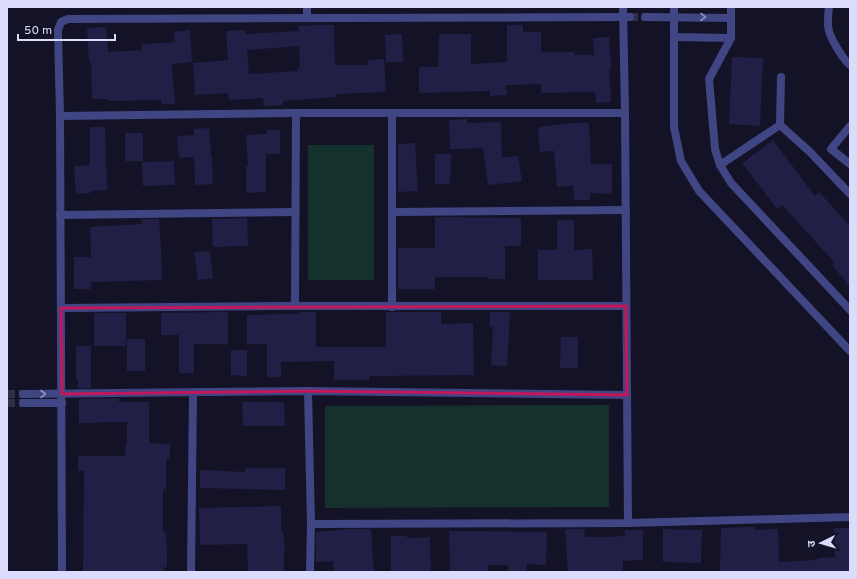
<svg xmlns="http://www.w3.org/2000/svg" width="857" height="579" font-family="Overpass,'Noto Sans Devanagari',sans-serif">
  <style>
    .green { fill: #15312d }
    .building { fill: #221f47; fill-rule: evenodd }
    .lines { fill: none; stroke-linecap: round; stroke-linejoin: round }
    .minor-tunnel { stroke: #313047; stroke-width: 8; stroke-dasharray: 8 4; stroke-linecap: butt }
    .minor { stroke: #404683; stroke-width: 8 }
    .oneway { stroke: #8e90c0 }
    .marked { fill: none; stroke: #c2185b; stroke-width: 3; stroke-linejoin: round }
  </style>
  <rect width="100%" height="100%" fill="#131227"/>
  <g class="green">
    <rect x="308" y="145" width="66" height="135"/>
    <path d="M 609,405 L 609,507 L 325,508 L 325,406 Z"/>
  </g>
  <g class="building">
    <path d="M 316,25 L 334,25 L 335,65 L 368,65 L 368,60 L 384,59 L 386,92 L 335,94 L 336,97 L 283,101 L 283,105 L 264,106 L 263,98 L 229,100 L 228,93 L 195,95 L 193,63 L 228,60 L 226,31 L 245,30 L 246,34 L 299,31 L 298,26 ZM 299,46 L 300,68 L 297,69 L 298,71 L 249,74 L 247,50 Z"/>
    <path d="M 507,25 L 523,25 L 523,32 L 541,32 L 541,52 L 574,52 L 574,55 L 594,55 L 593,38 L 609,37 L 611,69 L 609,69 L 611,102 L 596,103 L 595,92 L 541,93 L 541,84 L 506,85 L 507,95 L 490,96 L 490,91 L 419,93 L 419,67 L 438,67 L 439,34 L 471,34 L 471,64 L 507,62 Z"/>
    <path d="M 106,27 L 108,52 L 142,50 L 142,44 L 175,42 L 174,32 L 190,30 L 192,62 L 172,64 L 175,104 L 161,104 L 161,100 L 108,101 L 108,99 L 92,99 L 91,62 L 89,62 L 87,28 Z"/>
    <path d="M 402,34 L 403,62 L 386,62 L 385,35 Z"/>
    <path d="M 732,57 L 763,58 L 760,126 L 729,124 Z"/>
    <path d="M 467,119 L 467,123 L 501,122 L 502,158 L 518,156 L 522,181 L 488,185 L 483,148 L 450,149 L 449,120 Z"/>
    <path d="M 571,123 L 589,123 L 591,164 L 612,164 L 612,194 L 590,193 L 590,200 L 574,200 L 573,186 L 557,187 L 554,151 L 540,152 L 538,127 Z"/>
    <path d="M 90,127 L 105,127 L 107,190 L 90,191 L 90,193 L 76,194 L 74,166 L 90,165 Z"/>
    <path d="M 209,128 L 211,157 L 212,157 L 213,184 L 195,185 L 194,157 L 179,158 L 177,136 L 194,135 L 194,129 Z"/>
    <path d="M 267,130 L 280,130 L 280,154 L 266,154 L 266,192 L 246,193 L 246,166 L 248,166 L 246,135 L 267,134 Z"/>
    <rect x="125" y="133" width="18" height="28"/>
    <path d="M 773,140 L 815,196 L 819,192 L 850,226 L 850,287 L 832,265 L 835,263 L 782,205 L 777,209 L 742,163 Z"/>
    <path d="M 415,143 L 418,191 L 398,192 L 398,144 Z"/>
    <path d="M 435,154 L 451,154 L 450,184 L 435,184 Z"/>
    <path d="M 174,161 L 175,185 L 143,186 L 142,162 Z"/>
    <path d="M 435,217 L 521,218 L 521,246 L 505,246 L 505,279 L 488,279 L 488,277 L 435,277 L 435,289 L 398,289 L 398,248 L 435,248 Z"/>
    <path d="M 247,218 L 248,246 L 213,247 L 212,219 Z"/>
    <path d="M 141,219 L 159,219 L 161,248 L 162,280 L 91,282 L 91,289 L 74,289 L 74,257 L 91,257 L 90,227 L 142,224 Z"/>
    <path d="M 557,220 L 574,220 L 574,250 L 592,249 L 593,280 L 538,280 L 538,250 L 557,250 Z"/>
    <path d="M 210,251 L 213,278 L 198,280 L 194,252 Z"/>
    <path d="M 228,312 L 228,344 L 194,344 L 194,373 L 179,373 L 179,335 L 161,335 L 161,313 Z"/>
    <path d="M 299,312 L 316,312 L 316,347 L 386,347 L 386,312 L 441,312 L 441,324 L 473,323 L 474,375 L 369,376 L 369,380 L 334,380 L 334,361 L 281,362 L 281,377 L 267,377 L 267,344 L 247,344 L 247,315 L 299,314 Z"/>
    <path d="M 490,312 L 510,312 L 507,366 L 491,365 L 493,327 L 490,327 Z"/>
    <rect x="94" y="313" width="32" height="33"/>
    <path d="M 561,337 L 578,337 L 578,368 L 560,368 Z"/>
    <rect x="127" y="339" width="18" height="32"/>
    <path d="M 76,346 L 91,346 L 91,388 L 78,388 L 78,379 L 76,379 Z"/>
    <path d="M 231,350 L 247,350 L 247,376 L 231,375 Z"/>
    <path d="M 119,398 L 119,402 L 149,402 L 149,443 L 170,444 L 170,459 L 166,459 L 166,489 L 163,489 L 163,532 L 166,532 L 167,553 L 167,567 L 164,567 L 164,572 L 83,572 L 84,471 L 78,471 L 78,456 L 125,456 L 126,443 L 127,443 L 127,422 L 79,423 L 79,399 Z"/>
    <path d="M 242,402 L 284,402 L 285,426 L 243,426 Z"/>
    <path d="M 245,468 L 285,468 L 285,490 L 200,488 L 200,470 L 245,472 Z"/>
    <path d="M 281,506 L 281,532 L 283,531 L 285,550 L 284,551 L 284,572 L 248,572 L 247,544 L 200,545 L 199,508 Z"/>
    <path d="M 755,527 L 755,530 L 778,529 L 779,562 L 817,560 L 817,558 L 835,557 L 834,528 L 850,528 L 850,572 L 720,572 L 721,528 Z"/>
    <path d="M 350,529 L 371,529 L 374,572 L 334,572 L 333,561 L 316,562 L 316,532 Z"/>
    <path d="M 565,529 L 584,529 L 585,537 L 603,537 L 625,536 L 625,530 L 643,530 L 643,560 L 623,561 L 623,572 L 568,572 Z"/>
    <path d="M 663,529 L 702,530 L 701,563 L 663,562 Z"/>
    <path d="M 449,531 L 547,532 L 546,565 L 527,564 L 527,572 L 508,572 L 508,565 L 488,565 L 488,572 L 450,572 Z"/>
    <path d="M 391,536 L 407,536 L 407,538 L 430,537 L 431,572 L 391,572 Z"/>
  </g>
  <g class="lines">
    <g class="minor-tunnel">
      <path d="M 630,17 L 645,17"/>
      <path d="M 7,394 L 23,394"/>
      <path d="M 7,403 L 23,403"/>
    </g>
    <g class="minor">
      <path d="M 307,7 L 307,18"/>
      <path d="M 623,7 L 625,113 L 628,523"/>
      <path d="M 674,7 L 674,127 L 681,161 L 699,191 L 850,351"/>
      <path d="M 731,7 L 731,38 L 709,79 L 715,149 L 720,165 L 731,183 L 850,310"/>
      <path d="M 829,7 C 828,13 828,20 828,26 C 829,37 842,58 850,65"/>
      <path d="M 645,17 L 731,18"/>
      <path d="M 674,37 L 731,38"/>
      <path d="M 781,77 L 780,125 L 810,152 L 850,194"/>
      <path d="M 392,114 L 392,307"/>
      <path d="M 60,116 L 296,113 L 625,113"/>
      <path d="M 850,126 L 831,149 L 850,164"/>
      <path d="M 720,165 L 780,125"/>
      <path d="M 392,212 L 626,210"/>
      <path d="M 60,215 L 295,212"/>
      <path d="M 295,306 L 296,113"/>
      <path d="M 61,308 L 295,306 L 626,306"/>
      <path d="M 308,391 L 311,524 L 310,572"/>
      <path d="M 23,394 L 308,391 L 627,395"/>
      <path d="M 23,403 L 62,403"/>
      <path d="M 311,524 L 628,523 L 850,517"/>
      <path d="M 62,572 L 60,116 L 58,30 L 61,22 L 68,19 L 630,17"/>
      <path d="M 191,572 L 193,393"/>
    </g>
  </g>
  <defs><path id="oneway-chevron" d="M-2-3.5L2.5 0L-2 3.5" fill="none" stroke-width="1.6" stroke-linecap="round" stroke-linejoin="round"/></defs>
  <g class="oneway">
    <use href="#oneway-chevron" transform="translate(703 17) rotate(1)"/>
    <use href="#oneway-chevron" transform="translate(43 394)"/>
  </g>
  <path class="marked" d="M 626,306 L 627,395 L 308,391 L 62,394 L 61,308 Z"/>
  <rect width="857" height="579" fill="none" stroke="#dbdbfc" stroke-width="16"/>
  <g transform="translate(821 543) rotate(265)" stroke="#131227" stroke-width="3" paint-order="stroke">
  <path d="M0-3L7 15L0 10L-7 15Z" fill="#dbdbfc"/>
  <text y="-6" font-size="11" font-weight="bold" text-anchor="middle" fill="#dbdbfc">उ</text>
  </g>
  <path d="M18 34v6h97v-6" fill="none" stroke="#dbdbfc" stroke-width="2"/>
  <text x="24" y="34" font-size="12" fill="#dbdbfc" stroke="#131227" stroke-width="3" paint-order="stroke">50 m</text>
</svg>
